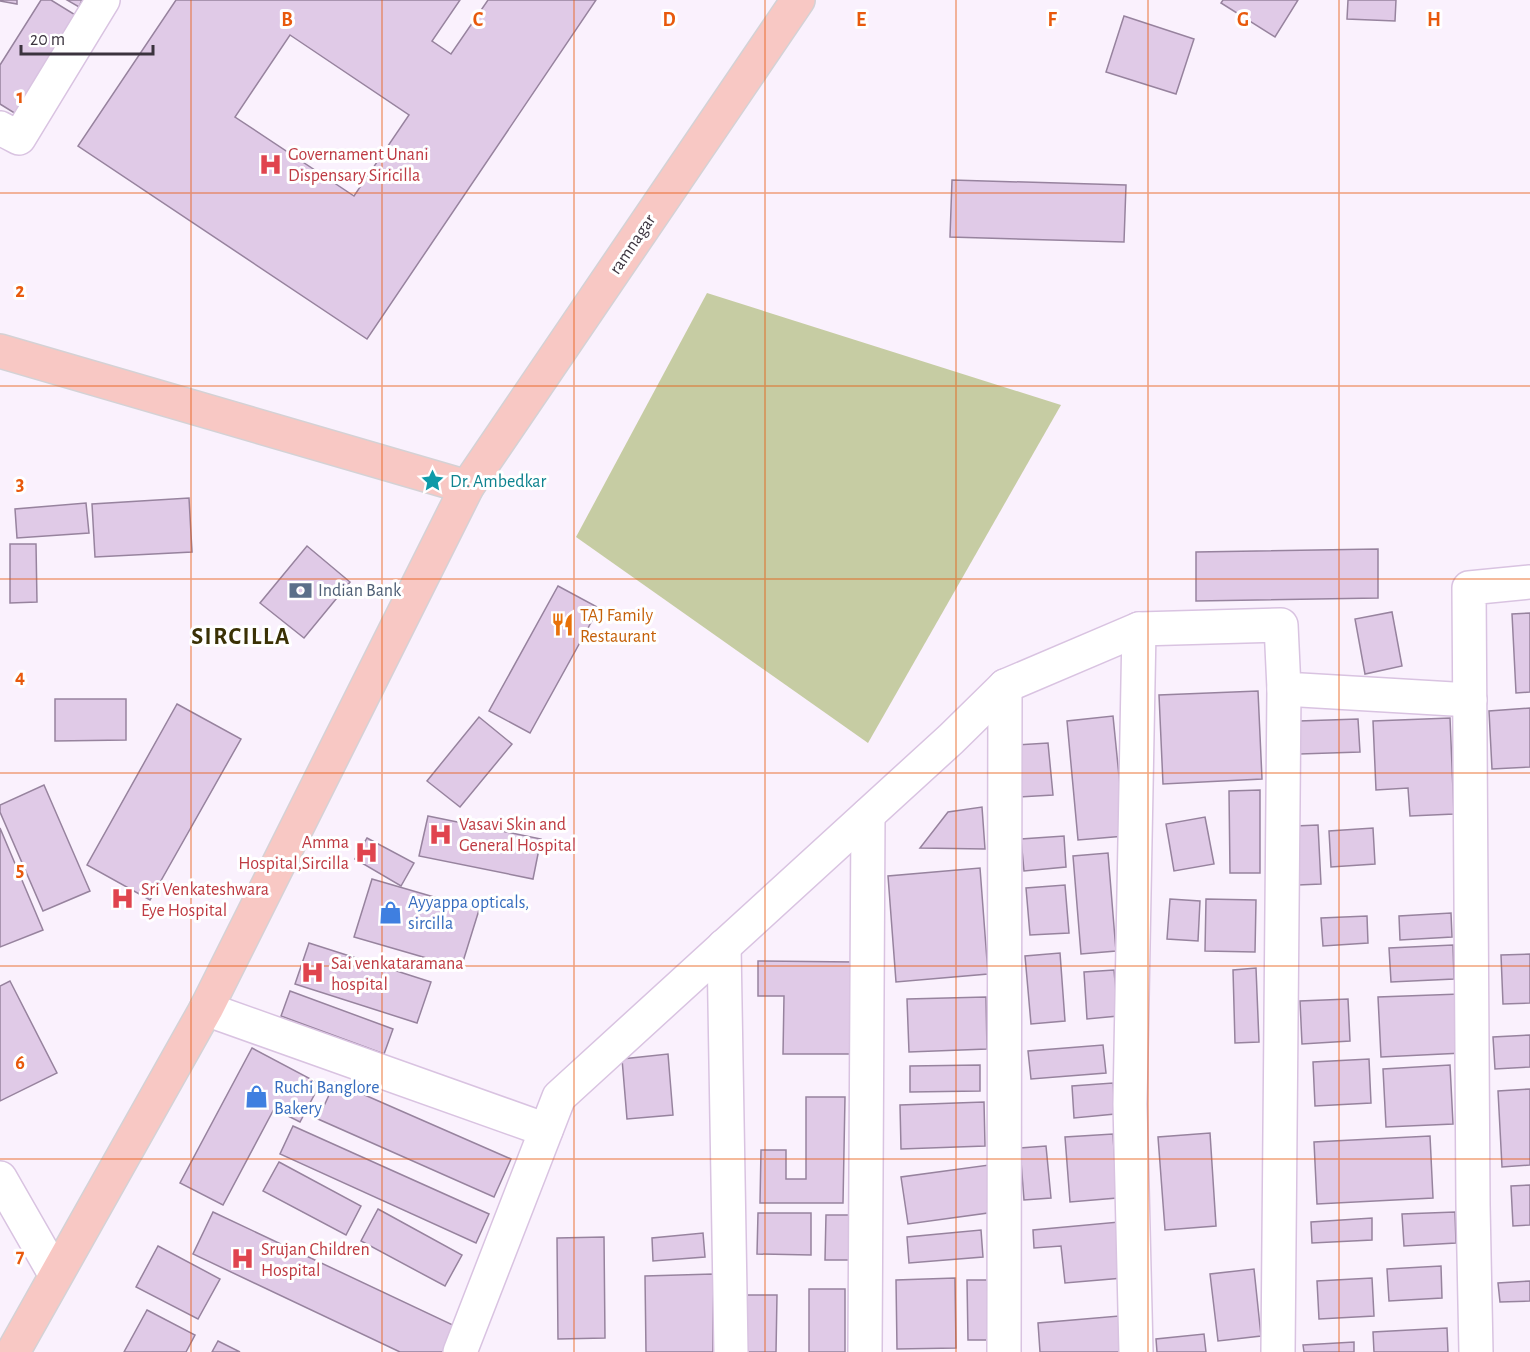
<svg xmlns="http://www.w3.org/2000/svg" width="1530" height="1352" font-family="'Alegreya Sans',sans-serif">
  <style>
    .green { fill: #c6cca3 }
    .building { fill: #e0cae7; stroke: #97839e; stroke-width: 1.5; fill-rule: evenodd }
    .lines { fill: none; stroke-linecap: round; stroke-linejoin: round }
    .minor-casing { stroke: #d9c3e1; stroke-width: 36 }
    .major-casing { stroke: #d4d2d5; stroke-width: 36 }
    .minor { stroke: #fff; stroke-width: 33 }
    .major { stroke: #f8c8c4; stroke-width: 33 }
    .grid { fill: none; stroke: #e8590c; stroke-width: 1.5; stroke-opacity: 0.55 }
    .labels { text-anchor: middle; stroke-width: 6; stroke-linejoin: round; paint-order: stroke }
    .health-label { font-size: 18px; fill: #be3a42; stroke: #fff; text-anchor: start }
    .street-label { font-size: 18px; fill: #3b333e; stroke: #fff }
    .culture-label { font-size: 18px; fill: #0d838f; stroke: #fff; text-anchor: start }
    .service-label { font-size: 18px; fill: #4e5e75; stroke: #fff; text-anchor: start }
    .food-label { font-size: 18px; fill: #c56008; stroke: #fff; text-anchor: start }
    .shop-label { font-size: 18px; fill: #366cbe; stroke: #fff; text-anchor: start }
    .district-label { font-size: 24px; font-weight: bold; letter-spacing: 1.5px; fill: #3a3105; stroke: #fff }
    .grid-label { font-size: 20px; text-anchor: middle; font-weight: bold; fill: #e8590c; stroke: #fff; stroke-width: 6; stroke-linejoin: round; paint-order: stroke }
  </style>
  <rect width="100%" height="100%" fill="#faf1fd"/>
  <path class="green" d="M 707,293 L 1061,405 L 868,743 L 576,537 Z"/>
  <g class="building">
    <path d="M 0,0 L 17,0 L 17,4 L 0,1 Z"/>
    <path d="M 41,0 L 51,0 L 77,16 L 16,114 L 0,104 L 0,65 Z"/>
    <path d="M 67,0 L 82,0 L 79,7 Z"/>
    <path d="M 176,0 L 460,0 L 432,41 L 451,54 L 488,0 L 596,0 L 367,339 L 78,146 ZM 290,35 L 409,115 L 354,196 L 235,117 Z"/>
    <path d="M 1223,0 L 1298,0 L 1275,37 L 1221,3 Z"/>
    <path d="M 1348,0 L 1396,0 L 1395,21 L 1347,19 Z"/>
    <path d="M 1124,16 L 1194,39 L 1176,94 L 1106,72 Z"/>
    <path d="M 952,180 L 1126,185 L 1124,242 L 950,237 Z"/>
    <path d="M 189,498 L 192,552 L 95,557 L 92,504 Z"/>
    <path d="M 86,503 L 89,533 L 17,538 L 15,509 Z"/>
    <path d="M 10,544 L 36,544 L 37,602 L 10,603 Z"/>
    <path d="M 307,546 L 350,582 L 304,638 L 260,603 Z"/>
    <path d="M 1378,549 L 1378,598 L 1196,601 L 1196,552 Z"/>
    <path d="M 558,586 L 599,608 L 530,733 L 489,711 Z"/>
    <path d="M 1392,612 L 1402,666 L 1365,674 L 1355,619 Z"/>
    <path d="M 1530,613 L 1530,692 L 1516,693 L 1512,614 Z"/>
    <path d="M 1258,691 L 1262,779 L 1163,784 L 1159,695 Z"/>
    <path d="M 55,699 L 126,699 L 126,740 L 55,741 Z"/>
    <path d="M 177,704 L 241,739 L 150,900 L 87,865 Z"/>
    <path d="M 1530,708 L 1530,767 L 1492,769 L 1489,711 Z"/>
    <path d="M 1113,716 L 1125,836 L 1078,840 L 1067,721 Z"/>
    <path d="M 479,717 L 512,744 L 460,807 L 427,781 Z"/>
    <path d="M 1450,718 L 1454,814 L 1410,816 L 1408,788 L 1376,790 L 1373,721 Z"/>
    <path d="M 1358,719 L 1360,752 L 1300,754 L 1299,721 Z"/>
    <path d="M 1048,743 L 1053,795 L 1019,797 L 1016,745 Z"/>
    <path d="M 44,785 L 90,891 L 43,911 L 0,812 L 0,805 Z"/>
    <path d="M 1260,790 L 1260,873 L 1230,873 L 1229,791 Z"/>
    <path d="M 982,807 L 985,849 L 920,848 L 948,812 Z"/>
    <path d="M 428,816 L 541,839 L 533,879 L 419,856 Z"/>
    <path d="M 1205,817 L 1214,864 L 1174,871 L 1166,824 Z"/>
    <path d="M 1318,825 L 1321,884 L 1298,885 L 1295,826 Z"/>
    <path d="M 0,828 L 43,930 L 0,947 Z"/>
    <path d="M 1373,828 L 1375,864 L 1331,867 L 1329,831 Z"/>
    <path d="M 1064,836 L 1066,867 L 1024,871 L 1021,839 Z"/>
    <path d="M 367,838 L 414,863 L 401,886 L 355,859 Z"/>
    <path d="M 1108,853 L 1116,951 L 1081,954 L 1073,856 Z"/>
    <path d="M 980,868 L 988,974 L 896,982 L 888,876 Z"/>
    <path d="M 372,879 L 479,910 L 461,968 L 354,937 Z"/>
    <path d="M 1065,885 L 1069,933 L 1030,935 L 1026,888 Z"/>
    <path d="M 1170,899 L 1200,901 L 1198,941 L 1167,939 Z"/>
    <path d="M 1206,899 L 1256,900 L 1255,952 L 1205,951 Z"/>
    <path d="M 1451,913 L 1452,937 L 1400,940 L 1399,916 Z"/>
    <path d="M 1367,916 L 1368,943 L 1323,946 L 1321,918 Z"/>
    <path d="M 309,943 L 431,982 L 417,1023 L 295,984 Z"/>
    <path d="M 1453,945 L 1454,979 L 1391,982 L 1389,948 Z"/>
    <path d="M 1060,953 L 1065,1021 L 1031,1024 L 1025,956 Z"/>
    <path d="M 1530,954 L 1530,1003 L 1503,1004 L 1501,955 Z"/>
    <path d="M 758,961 L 854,962 L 853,1054 L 783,1054 L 784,996 L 758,996 Z"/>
    <path d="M 1256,968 L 1259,1042 L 1235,1043 L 1233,970 Z"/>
    <path d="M 1114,970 L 1118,1016 L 1087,1019 L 1084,972 Z"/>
    <path d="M 10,981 L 57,1073 L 0,1101 L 0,986 Z"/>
    <path d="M 290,991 L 393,1029 L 384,1054 L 281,1016 Z"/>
    <path d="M 1460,994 L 1463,1053 L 1381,1057 L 1378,997 Z"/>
    <path d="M 986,997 L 987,1049 L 909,1052 L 907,999 Z"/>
    <path d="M 1348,999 L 1350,1041 L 1302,1044 L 1300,1001 Z"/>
    <path d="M 1530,1035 L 1530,1067 L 1495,1069 L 1493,1037 Z"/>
    <path d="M 1103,1045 L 1106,1073 L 1031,1079 L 1028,1051 Z"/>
    <path d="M 252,1048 L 320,1084 L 300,1122 L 274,1109 L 223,1205 L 180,1183 Z"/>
    <path d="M 668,1054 L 673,1115 L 627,1119 L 622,1059 Z"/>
    <path d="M 1369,1059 L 1371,1103 L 1315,1106 L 1313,1062 Z"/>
    <path d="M 980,1065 L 980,1091 L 910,1092 L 910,1066 Z"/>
    <path d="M 1450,1065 L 1453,1124 L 1386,1127 L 1383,1069 Z"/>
    <path d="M 335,1082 L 511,1159 L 494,1197 L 318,1119 Z"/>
    <path d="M 1113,1083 L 1115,1114 L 1074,1118 L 1072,1086 Z"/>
    <path d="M 1530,1089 L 1530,1165 L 1502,1167 L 1498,1091 Z"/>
    <path d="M 806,1097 L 845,1097 L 843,1203 L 760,1203 L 761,1150 L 786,1150 L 786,1179 L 806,1179 Z"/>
    <path d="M 984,1102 L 985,1146 L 901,1149 L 900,1105 Z"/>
    <path d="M 293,1126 L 489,1214 L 476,1243 L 280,1154 Z"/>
    <path d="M 1210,1133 L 1216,1226 L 1165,1230 L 1158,1137 Z"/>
    <path d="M 1113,1134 L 1117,1198 L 1070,1202 L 1065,1137 Z"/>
    <path d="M 1430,1136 L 1433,1198 L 1317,1204 L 1314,1142 Z"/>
    <path d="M 1046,1146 L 1051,1198 L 1024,1200 L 1020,1148 Z"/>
    <path d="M 279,1162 L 361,1206 L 346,1235 L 263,1191 Z"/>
    <path d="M 989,1165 L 995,1212 L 908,1224 L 901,1177 Z"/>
    <path d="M 1530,1185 L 1530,1225 L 1513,1226 L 1511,1186 Z"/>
    <path d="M 378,1209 L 462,1255 L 445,1286 L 361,1241 Z"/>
    <path d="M 213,1212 L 455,1326 L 443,1352 L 400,1352 L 193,1254 Z"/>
    <path d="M 1455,1212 L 1456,1243 L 1404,1246 L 1402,1214 Z"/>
    <path d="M 758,1213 L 811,1213 L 811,1255 L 757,1254 Z"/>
    <path d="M 826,1215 L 854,1215 L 854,1260 L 825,1260 Z"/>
    <path d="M 1372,1218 L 1372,1240 L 1312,1243 L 1311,1222 Z"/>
    <path d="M 1119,1222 L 1123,1278 L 1065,1283 L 1061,1246 L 1034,1248 L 1033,1230 Z"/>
    <path d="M 981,1230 L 983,1257 L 909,1263 L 907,1237 Z"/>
    <path d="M 703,1233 L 705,1257 L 653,1261 L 652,1238 Z"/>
    <path d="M 604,1237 L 605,1338 L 558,1339 L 557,1238 Z"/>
    <path d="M 158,1246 L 220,1279 L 198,1319 L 136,1287 Z"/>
    <path d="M 1441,1266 L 1442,1298 L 1389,1301 L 1387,1269 Z"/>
    <path d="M 1254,1269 L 1261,1336 L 1218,1341 L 1210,1274 Z"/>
    <path d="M 713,1274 L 713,1352 L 646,1352 L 645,1276 Z"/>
    <path d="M 955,1278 L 956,1348 L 897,1349 L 896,1280 Z"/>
    <path d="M 1372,1278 L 1374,1316 L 1319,1319 L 1317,1281 Z"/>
    <path d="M 967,1280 L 990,1280 L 990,1340 L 968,1340 Z"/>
    <path d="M 1530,1281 L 1530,1301 L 1500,1302 L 1498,1283 Z"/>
    <rect x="809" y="1289" width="36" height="63"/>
    <path d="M 743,1295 L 777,1295 L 776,1352 L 743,1352 Z"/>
    <path d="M 147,1310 L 195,1335 L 186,1352 L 124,1352 Z"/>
    <path d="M 1119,1316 L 1122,1352 L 1040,1352 L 1038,1323 Z"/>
    <path d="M 1447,1328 L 1448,1352 L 1374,1352 L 1373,1332 Z"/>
    <path d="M 1204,1334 L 1206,1352 L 1157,1352 L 1156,1339 Z"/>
    <path d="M 218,1341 L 240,1352 L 212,1352 Z"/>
    <path d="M 1354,1342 L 1354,1352 L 1304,1352 L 1303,1345 Z"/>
  </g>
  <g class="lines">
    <defs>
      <g id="minor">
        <path d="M 0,128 L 19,138 L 103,0"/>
        <path d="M 724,946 L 731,1352"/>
        <path d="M 206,1009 L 546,1130"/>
        <path d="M 0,1178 L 55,1274"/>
        <path d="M 460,1352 L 559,1097 L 951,739 L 1005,686 L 1139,629 L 1281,625 L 1284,689 L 1470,700"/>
        <path d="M 865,1352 L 868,815"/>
        <path d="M 1004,1352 L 1005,686"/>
        <path d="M 1136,1352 L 1130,1104 L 1139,629"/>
        <path d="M 1278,1352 L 1284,689"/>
        <path d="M 1476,1352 L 1473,1205 L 1469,588 L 1530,582"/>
      </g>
      <g id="major">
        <path d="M 0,351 L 467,487"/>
        <path d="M 13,1352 L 206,1009 L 467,487 L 798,0"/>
      </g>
    </defs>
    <use href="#minor" class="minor-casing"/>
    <use href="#major" class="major-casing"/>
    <use href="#minor" class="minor"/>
    <use href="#major" class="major"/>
  </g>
  <path class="grid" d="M 191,0 L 191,1352M 382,0 L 382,1352M 574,0 L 574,1352M 765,0 L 765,1352M 956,0 L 956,1352M 1148,0 L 1148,1352M 1339,0 L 1339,1352M 0,193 L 1530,193M 0,386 L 1530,386M 0,579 L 1530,579M 0,773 L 1530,773M 0,966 L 1530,966M 0,1159 L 1530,1159"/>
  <defs>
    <symbol id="hospital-bare" viewBox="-9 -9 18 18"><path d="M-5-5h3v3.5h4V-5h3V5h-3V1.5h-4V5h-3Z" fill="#e0444e" stroke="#fff" stroke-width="2.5" paint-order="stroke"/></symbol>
    <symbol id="sight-bare" viewBox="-9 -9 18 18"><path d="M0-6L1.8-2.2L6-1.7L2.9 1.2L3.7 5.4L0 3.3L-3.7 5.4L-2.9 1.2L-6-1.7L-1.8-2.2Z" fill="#0f9aa8" stroke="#fff" stroke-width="2.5" paint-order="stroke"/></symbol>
    <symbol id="bank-bare" viewBox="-9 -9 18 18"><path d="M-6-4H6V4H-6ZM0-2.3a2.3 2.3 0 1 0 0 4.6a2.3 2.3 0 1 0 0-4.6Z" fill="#5c6f8a" stroke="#fff" stroke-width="2.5" paint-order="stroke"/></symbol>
    <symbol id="restaurant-bare" viewBox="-9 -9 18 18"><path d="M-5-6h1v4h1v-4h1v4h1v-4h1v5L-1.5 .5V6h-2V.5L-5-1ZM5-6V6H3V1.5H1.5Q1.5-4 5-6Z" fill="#e8710a" stroke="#fff" stroke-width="2.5" paint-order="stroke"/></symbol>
    <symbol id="shop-bare" viewBox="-9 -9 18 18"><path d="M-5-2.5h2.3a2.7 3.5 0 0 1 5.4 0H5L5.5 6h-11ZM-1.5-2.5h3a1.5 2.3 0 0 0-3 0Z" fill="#3f7fe0" stroke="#fff" stroke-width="2.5" paint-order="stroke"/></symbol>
  </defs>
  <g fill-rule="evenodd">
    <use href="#hospital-bare" x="254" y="148" width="33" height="33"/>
    <use href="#sight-bare" x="416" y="464" width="33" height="33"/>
    <use href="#bank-bare" x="284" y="574" width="33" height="33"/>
    <use href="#restaurant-bare" x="546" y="608" width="33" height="33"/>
    <use href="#hospital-bare" x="424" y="818" width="33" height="33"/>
    <use href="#hospital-bare" x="350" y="836" width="33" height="33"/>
    <use href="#hospital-bare" x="106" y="882" width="33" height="33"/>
    <use href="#shop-bare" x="374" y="896" width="33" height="33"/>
    <use href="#hospital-bare" x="296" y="956" width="33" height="33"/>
    <use href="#shop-bare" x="240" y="1080" width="33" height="33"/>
    <use href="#hospital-bare" x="226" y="1242" width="33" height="33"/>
  </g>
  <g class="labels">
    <g class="health-label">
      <text x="288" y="160">Governament Unani<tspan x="288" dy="21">Dispensary Siricilla</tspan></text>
      <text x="459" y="830">Vasavi Skin and<tspan x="459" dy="21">General Hospital</tspan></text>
      <text x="349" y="848" text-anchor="end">Amma<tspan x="349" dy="21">Hospital,Sircilla</tspan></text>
      <text x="141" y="895">Sri Venkateshwara<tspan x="141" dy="21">Eye Hospital</tspan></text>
      <text x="331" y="969">Sai venkataramana<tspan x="331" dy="21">hospital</tspan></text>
      <text x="261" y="1255">Srujan Children<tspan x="261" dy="21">Hospital</tspan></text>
    </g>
    <g class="street-label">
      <text transform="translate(632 244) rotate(-56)" y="6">ramnagar</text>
    </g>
    <g class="culture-label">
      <text x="450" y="487">Dr. Ambedkar</text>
    </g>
    <g class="service-label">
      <text x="318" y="596">Indian Bank</text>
    </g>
    <g class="food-label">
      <text x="580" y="621">TAJ Family<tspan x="580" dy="21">Restaurant</tspan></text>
    </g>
    <g class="shop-label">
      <text x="408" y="908">Ayyappa opticals,<tspan x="408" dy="21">sircilla</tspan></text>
      <text x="274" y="1093">Ruchi Banglore<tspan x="274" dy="21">Bakery</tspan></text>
    </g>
    <g class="district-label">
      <text x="241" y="644">SIRCILLA</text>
    </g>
  </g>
  <g class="grid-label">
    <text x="287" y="26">B</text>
    <text x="478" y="26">C</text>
    <text x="669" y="26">D</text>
    <text x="861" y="26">E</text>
    <text x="1052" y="26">F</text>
    <text x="1243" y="26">G</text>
    <text x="1434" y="26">H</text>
    <text x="20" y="103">1</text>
    <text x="20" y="297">2</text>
    <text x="20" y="490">3</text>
    <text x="20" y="683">4</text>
    <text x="20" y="876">5</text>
    <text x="20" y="1069">6</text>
    <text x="20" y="1262">7</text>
  </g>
  <path d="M21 45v9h132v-9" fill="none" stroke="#3b333e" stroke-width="3"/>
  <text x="30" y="45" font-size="18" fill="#3b333e" stroke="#ffffff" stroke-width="4.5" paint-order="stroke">20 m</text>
</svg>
